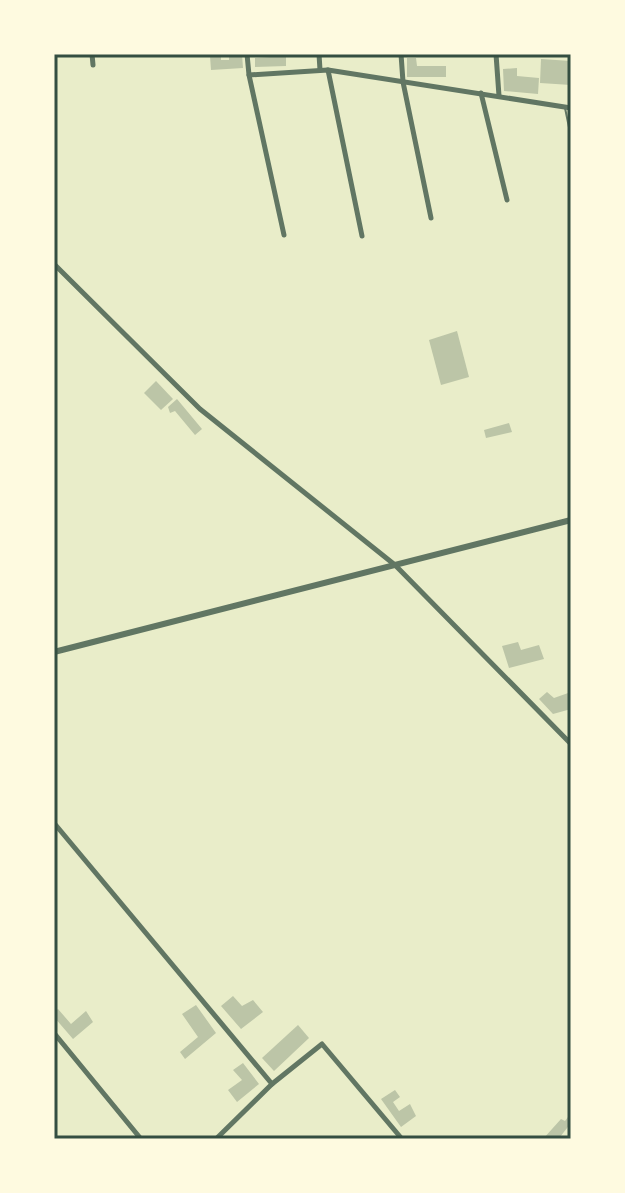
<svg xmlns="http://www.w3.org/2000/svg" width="625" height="1193" font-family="Overpass,sans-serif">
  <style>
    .building { fill: #bcc5a7 }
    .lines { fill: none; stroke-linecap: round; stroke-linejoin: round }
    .service { stroke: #617663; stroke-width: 2 }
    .minor { stroke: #617663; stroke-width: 5 }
    .tertiary { stroke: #617663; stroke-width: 6 }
    .neatline { fill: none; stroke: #344e41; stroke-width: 3 }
  </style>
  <rect width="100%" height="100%" fill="#e9edc9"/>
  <g class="building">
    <path d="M 242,54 L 243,68 L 211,70 L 210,56 L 221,55 L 221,60 L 229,60 L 229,55 Z"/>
    <path d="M 286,56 L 286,66 L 255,67 L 255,58 Z"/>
    <path d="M 407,58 L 416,58 L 417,66 L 446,66 L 446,77 L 407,77 Z"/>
    <path d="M 541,59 L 571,61 L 571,85 L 540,83 Z"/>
    <path d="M 517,68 L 517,76 L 539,78 L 538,94 L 504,91 L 503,69 Z"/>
    <path d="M 457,331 L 469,377 L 441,385 L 429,340 Z"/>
    <path d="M 156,381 L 173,399 L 161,410 L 144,393 Z"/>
    <path d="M 177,399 L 202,429 L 195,435 L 175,411 L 170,413 L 168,407 Z"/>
    <path d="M 509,423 L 512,432 L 486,438 L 484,430 Z"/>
    <path d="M 518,642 L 521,650 L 539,645 L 544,659 L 509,668 L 502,646 Z"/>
    <path d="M 547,692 L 554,698 L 571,692 L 571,709 L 553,714 L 539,699 Z"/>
    <path d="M 233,996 L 242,1006 L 253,1000 L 263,1012 L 241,1029 L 221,1006 Z"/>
    <path d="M 196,1005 L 216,1033 L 185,1059 L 180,1052 L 198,1037 L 182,1014 Z"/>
    <path d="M 58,1009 L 71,1024 L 86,1011 L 93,1022 L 73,1039 L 54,1017 L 54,1012 Z"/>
    <path d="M 298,1025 L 309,1038 L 274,1071 L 262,1058 Z"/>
    <path d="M 243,1063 L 259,1084 L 237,1102 L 228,1090 L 242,1080 L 233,1070 Z"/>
    <path d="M 395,1090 L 400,1097 L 393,1102 L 399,1111 L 410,1104 L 416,1116 L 401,1127 L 381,1099 Z"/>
    <path d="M 571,1113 L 571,1123 L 560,1137 L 563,1139 L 543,1139 L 561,1119 L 565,1121 Z"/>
  </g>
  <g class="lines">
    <path class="service" d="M 565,108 L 571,137"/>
    <g class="minor">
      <path d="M 92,54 L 93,65"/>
      <path d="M 247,54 L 249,75 L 284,235"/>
      <path d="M 319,54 L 320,70"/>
      <path d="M 401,54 L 403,82 L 431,218"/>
      <path d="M 496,54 L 499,96"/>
      <path d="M 328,70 L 362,236"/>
      <path d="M 249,75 L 328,70 L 571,108"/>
      <path d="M 481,93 L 507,200"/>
      <path d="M 54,264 L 200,409 L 395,565 L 571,744"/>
      <path d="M 54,823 L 272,1084 L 216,1139"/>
      <path d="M 54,1033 L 141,1139"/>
      <path d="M 272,1084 L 322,1044 L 402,1139"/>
      <path d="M 569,1139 L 571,1137"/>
    </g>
    <path class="tertiary" d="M 54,652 L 571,520"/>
  </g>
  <rect width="625" height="1193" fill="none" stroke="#fefae0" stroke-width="112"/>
  <rect x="56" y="56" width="513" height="1081" class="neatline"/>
</svg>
